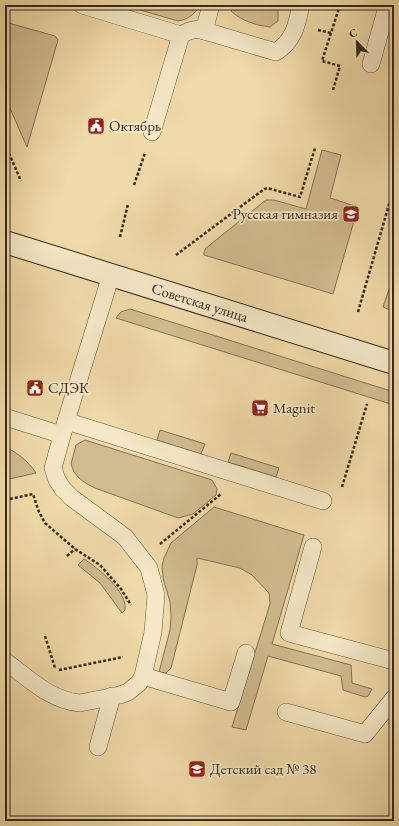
<svg xmlns="http://www.w3.org/2000/svg" width="399" height="826" font-family="'EB Garamond',serif">
  <style>
    .green { fill: #d0bc90; stroke: #837254 }
    .lines { fill: none; stroke-linecap: round; stroke-linejoin: round }
    .service-casing { stroke: #64553c; stroke-width: 18 }
    .secondary-casing { stroke: #362918; stroke-width: 24 }
    .path { stroke: #362918; stroke-width: 2.5; stroke-dasharray: 3 2; stroke-linecap: butt }
    .service { stroke: #f5e7c7; stroke-width: 17 }
    .secondary { stroke: #f5e7c7; stroke-width: 22 }
    .labels { text-anchor: middle; stroke-width: 3.5; stroke-linejoin: round; paint-order: stroke }
    .poi-label { font-size: 15px; fill: #362918; stroke: #f5e7c7; text-anchor: start }
    .street-label { font-size: 15px; fill: #362918; stroke: #f5e7c7 }
  </style>
  <rect width="100%" height="100%" fill="#f0daa9"/>
  <filter id="stains"><feTurbulence type="fractalNoise" baseFrequency=".005" numOctaves="4"/><feColorMatrix values="0 0 0 0 .2 0 0 0 0 .09 0 0 0 0 .02 0 0 0 .5 -.17"/></filter>
  <radialGradient id="worn" r=".72"><stop offset=".6" stop-color="#630" stop-opacity="0"/><stop offset="1" stop-color="#630" stop-opacity=".3"/></radialGradient>
  <g class="green">
    <path d="M 123,5 L 200,5 C 195,14 189,19 178,21 Z"/>
    <path d="M 232,5 L 276,5 L 278,8 L 278,21 L 270,27 C 255,25 242,21 231,11 Z"/>
    <path d="M 5,22 L 55,36 L 58,40 L 27,147 L 5,97 Z"/>
    <path d="M 322,150 L 341,155 L 330,198 L 358,207 L 333,294 L 204,255 L 204,252 L 206,248 L 266,200 L 274,200 L 306,209 Z"/>
    <path d="M 394,275 L 394,298 L 390,310 L 383,307 Z"/>
    <path d="M 130,309 L 394,392 L 394,405 L 116,318 L 121,312 Z"/>
    <path d="M 160,430 L 205,444 L 201,454 L 157,440 Z"/>
    <path d="M 85,440 L 212,480 L 217,489 L 216,495 L 193,514 L 178,518 L 95,488 L 87,484 L 79,478 L 74,472 L 71,464 L 76,445 Z"/>
    <path d="M 5,447 C 18,453 28,461 36,473 L 5,480 Z"/>
    <path d="M 231,453 L 279,468 L 276,477 L 228,462 Z"/>
    <path d="M 214,507 L 304,535 L 272,644 L 351,665 L 352,683 L 372,689 L 368,696 L 365,697 L 343,690 L 341,676 L 268,656 L 246,730 L 232,727 L 270,604 L 269,593 L 252,575 L 240,568 L 197,558 L 197,565 L 171,668 L 166,673 L 159,672 L 170,630 L 171,617 L 170,602 L 163,578 L 162,566 L 164,558 L 171,543 Z"/>
    <path d="M 84,559 C 98,568 128,592 125,610 L 122,613 L 100,583 L 78,565 Z"/>
  </g>
  <g class="lines">
    <defs>
      <g id="service">
        <path d="M 82,5 L 181,35 L 152,132"/>
        <path d="M 204,31 L 211,5"/>
        <path d="M 181,35 L 189,31 L 198,29 L 276,52 C 294,41 297,24 301,5"/>
        <path d="M 371,64 L 385,14 L 394,9"/>
        <path d="M 5,417 L 62,435"/>
        <path d="M 66,421 L 323,501"/>
        <path d="M 313,547 L 289,633 L 394,661"/>
        <path d="M 5,661 C 27,677 51,701 80,703 L 120,695 L 128,692 L 139,683 L 143,676 L 153,632 L 156,595 L 149,568 L 125,537 L 72,498 L 63,489 L 57,480 L 53,468 L 66,421 L 111,275"/>
        <path d="M 143,676 L 231,702 L 246,653"/>
        <path d="M 286,712 L 365,734 L 394,698"/>
        <path d="M 98,747 L 112,696"/>
      </g>
      <g id="secondary">
        <path id="s1" d="M 5,242 L 394,363"/>
      </g>
    </defs>
    <use href="#service" class="service-casing"/>
    <use href="#secondary" class="secondary-casing"/>
    <g class="path">
      <path d="M 318,30 L 331,33"/>
      <path d="M 333,90 L 340,66 L 322,61 L 340,5"/>
      <path d="M 5,144 L 21,181"/>
      <path d="M 134,185 L 145,153"/>
      <path d="M 120,237 L 128,204"/>
      <path d="M 176,255 L 263,190 L 267,188 L 300,197 L 315,148"/>
      <path d="M 358,312 L 394,187"/>
      <path d="M 392,323 L 394,318"/>
      <path d="M 342,487 L 367,404"/>
      <path d="M 5,500 L 33,494 L 39,512 L 45,523 L 75,549 L 100,565 L 121,589 L 131,605"/>
      <path d="M 160,544 L 221,494"/>
      <path d="M 67,556 L 75,549"/>
      <path d="M 45,636 L 55,668"/>
      <path d="M 59,670 L 123,657"/>
    </g>
    <use href="#service" class="service"/>
    <use href="#secondary" class="secondary"/>
  </g>
  <defs>
    <symbol id="civic-square" viewBox="-11 -11 22 22"><rect x="-9" y="-9" width="18" height="18" rx="4" fill="#8f2418" stroke="#f5e7c7"/><path d="M-.6-6.5H3V-4.5H.6V-3L4-1V1h2V6H-6V1h2V-1L-.6-3ZM-1.2 2.5V6h2.4V2.5Z" fill="#fff"/></symbol>
    <symbol id="school-square" viewBox="-11 -11 22 22"><rect x="-9" y="-9" width="18" height="18" rx="4" fill="#8f2418" stroke="#f5e7c7"/><path d="M0-5L7-2L0 1L-7-2ZM-4 1L0 2.5L4 1V4Q0 6-4 4Z" fill="#fff"/></symbol>
    <symbol id="supermarket-square" viewBox="-11 -11 22 22"><rect x="-9" y="-9" width="18" height="18" rx="4" fill="#8f2418" stroke="#f5e7c7"/><path d="M-6-5.5h2.5l.6 2H6L4.5 2H-2.5L-4.4-4H-6ZM-1.5 3.2a1.3 1.3 0 1 0 .1 0ZM3 3.2a1.3 1.3 0 1 0 .1 0Z" fill="#fff"/></symbol>
  </defs>
  <g fill-rule="evenodd">
    <use href="#civic-square" x="86" y="116" width="20" height="20"/>
    <use href="#school-square" x="341" y="204" width="20" height="20"/>
    <use href="#civic-square" x="25" y="378" width="20" height="20"/>
    <use href="#supermarket-square" x="250" y="398" width="20" height="20"/>
    <use href="#school-square" x="187" y="759" width="20" height="20"/>
  </g>
  <g class="labels">
    <g class="poi-label">
      <text x="109" y="131">Октябрь</text>
      <text x="338" y="219" text-anchor="end">Русская гимназия</text>
      <text x="48" y="393">СДЭК</text>
      <text x="273" y="413">Magnit</text>
      <text x="210" y="774">Детский сад № 38</text>
    </g>
    <g class="street-label">
      <text dy="5" stroke="none"><textPath href="#s1" startOffset="204">Советская улица</textPath></text>
    </g>
  </g>
  <rect width="399" height="826" fill="none" stroke="#f0daa9" stroke-width="20"/>
  <rect x="6" y="6" width="387" height="814" fill="none" stroke="#362918" stroke-width="2"/>
  <rect x="10" y="10" width="379" height="806" fill="none" stroke="#362918"/>
  <g transform="translate(357 42) rotate(337)" stroke="#f5e7c7" stroke-width="3" paint-order="stroke">
  <path d="M0-3L7 15L0 10L-7 15Z" fill="#362918"/>
  <text y="-6" font-size="11" font-weight="bold" text-anchor="middle" fill="#362918">С</text>
  </g>
  <rect width="100%" height="100%" filter="url(#stains)"/>
  <rect width="100%" height="100%" fill="url(#worn)"/>
</svg>
